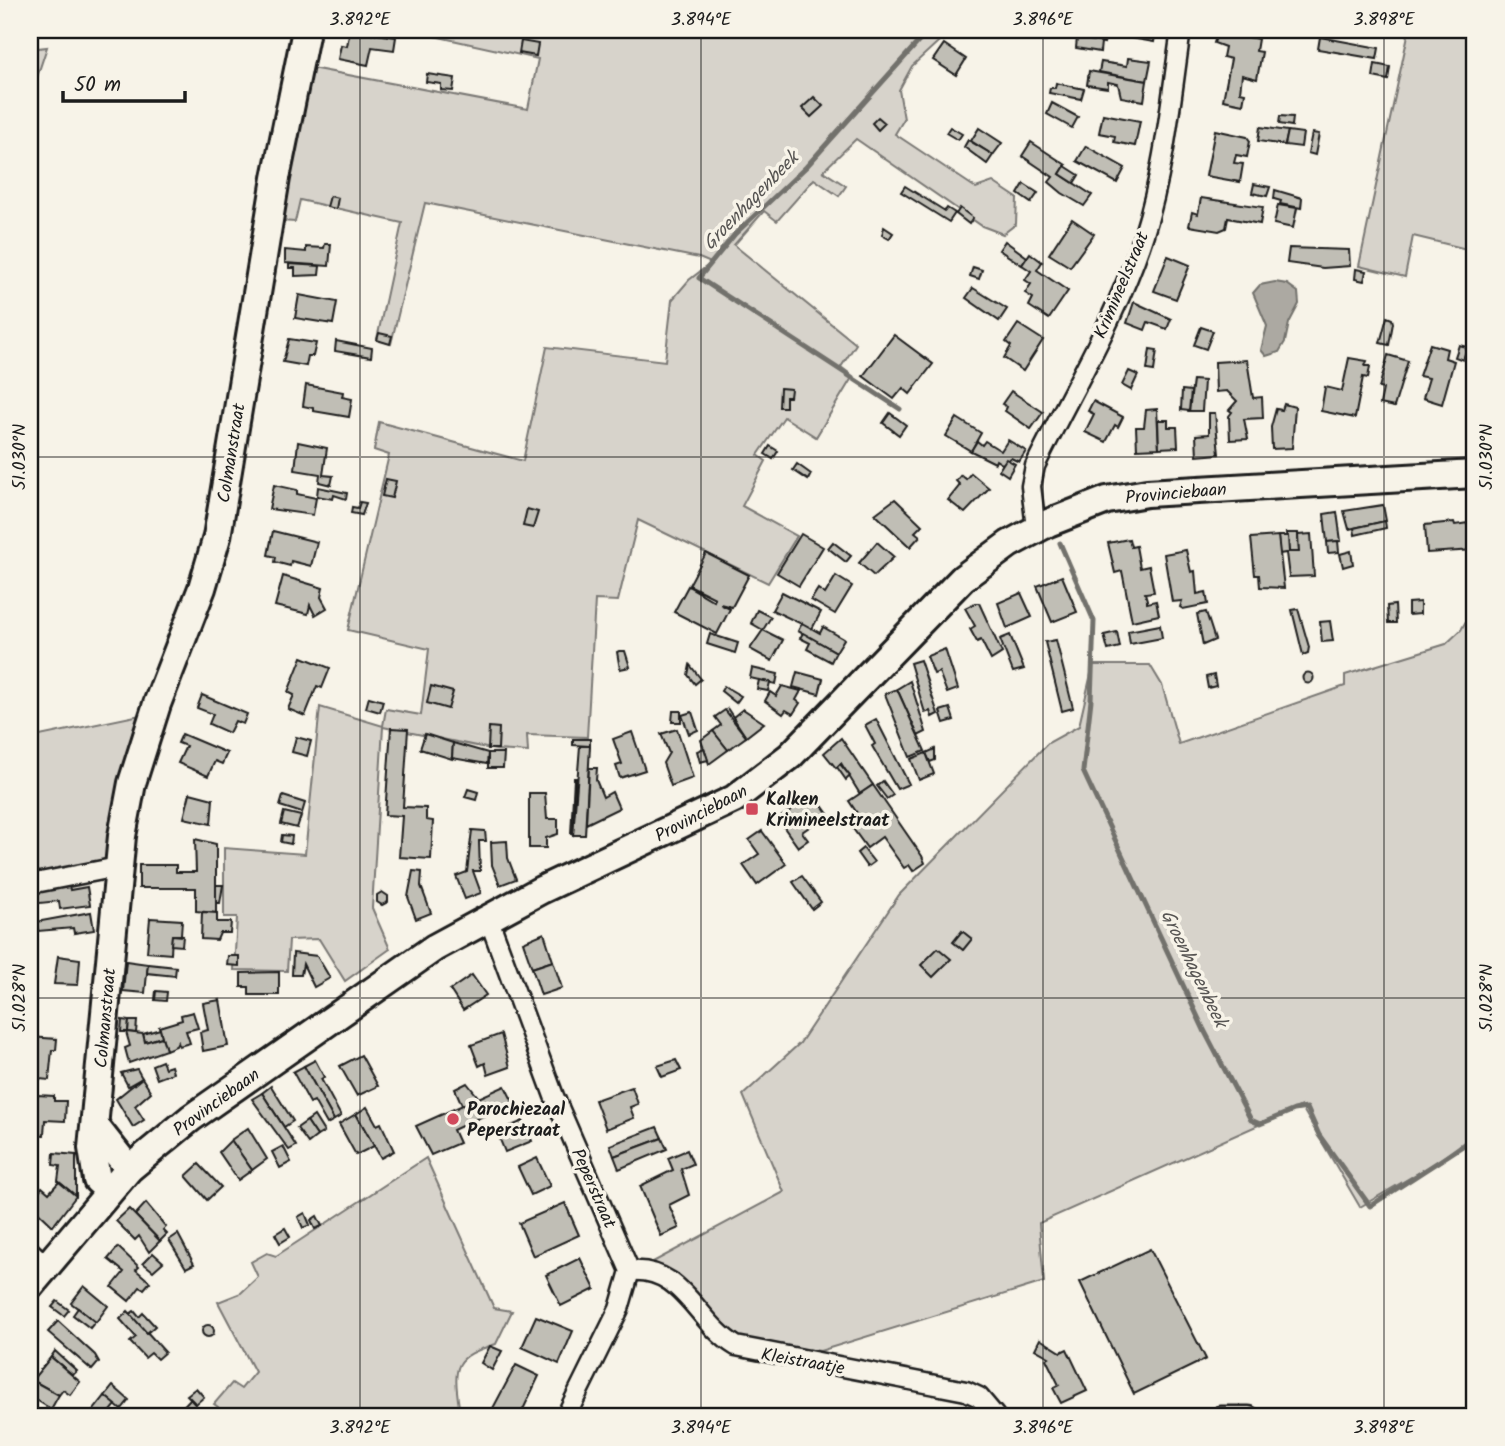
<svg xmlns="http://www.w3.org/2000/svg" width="1505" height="1446" font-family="Kalam,sans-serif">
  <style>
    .green { fill: #d7d3cb; stroke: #7a7874; stroke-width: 2 }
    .water { fill: #aca9a2; stroke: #72716c; stroke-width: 2 }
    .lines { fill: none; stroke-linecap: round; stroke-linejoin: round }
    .stream { stroke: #72716c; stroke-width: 5 }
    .building { fill: #c0beb5; stroke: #1c1c1c; stroke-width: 2 }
    .minor-casing { stroke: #1c1c1c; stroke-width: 23 }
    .secondary-casing { stroke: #1c1c1c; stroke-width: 32 }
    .minor { stroke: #f7f3e8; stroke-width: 18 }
    .secondary { stroke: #f7f3e8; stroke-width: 26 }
    .ticks { fill: none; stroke: #1c1c1c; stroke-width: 2; stroke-opacity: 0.45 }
    .poi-dot { fill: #d1495b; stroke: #f7f3e8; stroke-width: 2.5 }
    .labels { text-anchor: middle; stroke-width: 7; stroke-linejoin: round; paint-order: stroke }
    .street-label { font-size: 18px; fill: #1c1c1c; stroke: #f7f3e8 }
    .poi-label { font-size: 18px; font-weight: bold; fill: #1c1c1c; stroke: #f7f3e8; text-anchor: start }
    .water-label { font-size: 19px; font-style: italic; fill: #565452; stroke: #f7f3e8 }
    .neatline { fill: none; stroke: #1c1c1c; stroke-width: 2.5 }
    .ticks-label { font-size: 18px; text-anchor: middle; fill: #1c1c1c }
  </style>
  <rect width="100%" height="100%" fill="#f7f3e8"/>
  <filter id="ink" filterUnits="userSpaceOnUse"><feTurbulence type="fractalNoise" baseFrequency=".0143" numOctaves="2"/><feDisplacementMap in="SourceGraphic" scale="14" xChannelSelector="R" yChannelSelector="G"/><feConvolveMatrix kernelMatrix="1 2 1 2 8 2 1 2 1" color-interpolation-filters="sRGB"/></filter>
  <g filter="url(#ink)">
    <g class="green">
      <path d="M 407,30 L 951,30 L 912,66 L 899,90 L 904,119 L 895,134 L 976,188 L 993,182 L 1017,198 L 1016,224 L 1003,234 L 982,226 L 856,139 L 823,171 L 846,186 L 839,196 L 814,179 L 777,221 L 764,211 L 734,245 L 856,344 L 841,367 L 853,376 L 816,437 L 784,417 L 758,455 L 766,461 L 742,506 L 797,536 L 768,583 L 638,520 L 618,601 L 595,600 L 587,737 L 527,735 L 528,752 L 496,750 L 383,727 L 372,908 L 390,949 L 345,981 L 319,939 L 289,940 L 287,971 L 234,970 L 237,917 L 224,917 L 224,848 L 305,854 L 320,707 L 383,726 L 386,709 L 421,715 L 429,649 L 348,630 L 389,455 L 374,450 L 379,422 L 523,461 L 547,347 L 665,361 L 672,300 L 689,280 L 711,263 L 699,258 L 425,203 L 391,344 L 377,339 L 402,223 L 300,200 L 295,222 L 281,221 L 311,68 L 528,109 L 538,59 Z"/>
      <path d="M 1409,30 L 1475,30 L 1475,251 L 1413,236 L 1405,277 L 1359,266 Z"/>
      <path d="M 47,47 L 30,98 L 30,49 Z"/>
      <path d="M 1475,605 L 1475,1134 L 1435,1163 L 1360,1207 L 1301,1106 L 1039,1223 L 1044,1282 L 820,1351 L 746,1342 L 720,1328 L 681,1279 L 651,1263 L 784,1192 L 743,1095 L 800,1043 L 899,895 L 1048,743 L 1079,726 L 1093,665 L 1150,665 L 1162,685 L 1179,744 L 1345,686 L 1345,675 L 1446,644 L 1461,630 Z"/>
      <path d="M 140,715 L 120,784 L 104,870 L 30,881 L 30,738 Z"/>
      <path d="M 426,1158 L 494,1308 L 512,1311 L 496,1344 C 454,1357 453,1365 459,1407 L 476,1416 L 211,1416 L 218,1407 L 214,1404 L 232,1383 L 241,1389 L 255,1372 L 218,1302 L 241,1293 L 258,1277 L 251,1262 L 267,1253 L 276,1256 Z"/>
    </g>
    <path class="water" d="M 1275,282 L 1287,284 L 1298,292 L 1299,304 L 1289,323 L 1285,342 L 1279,352 L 1266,356 L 1261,350 L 1267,326 L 1253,293 L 1260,285 Z"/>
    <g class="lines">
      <g class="stream">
        <path d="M 900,409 L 699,278 L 735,234 L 806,167 L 929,30"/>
        <path d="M 1060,543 L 1094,621 L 1091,700 L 1083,771 L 1204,1030 L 1251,1120 L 1260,1124 L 1294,1110 L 1307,1108 L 1319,1135 L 1370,1206 L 1475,1138"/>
      </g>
    </g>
    <g class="building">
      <path d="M 350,30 L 396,37 L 394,50 L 372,47 L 368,65 L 338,59 L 341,45 L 347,46 Z"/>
      <path d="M 1070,30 L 1106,34 L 1104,43 L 1069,37 Z"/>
      <path d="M 1123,30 L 1156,30 L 1154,42 L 1125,37 L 1126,30 Z"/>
      <path d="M 1219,30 L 1257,30 L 1255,38 Z"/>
      <path d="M 1218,31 L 1258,39 L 1256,51 L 1262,52 L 1257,79 L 1242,75 L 1240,92 L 1245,93 L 1243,104 L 1223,100 L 1231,59 L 1223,57 L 1225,47 L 1214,43 Z"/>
      <path d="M 1320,37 L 1379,48 L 1377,59 L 1318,49 Z"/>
      <path d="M 1077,38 L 1101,42 L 1100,52 L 1076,48 Z"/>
      <path d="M 521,41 L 538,44 L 536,56 L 519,53 Z"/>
      <path d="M 944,44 L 966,59 L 956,75 L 933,60 Z"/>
      <path d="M 1128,58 L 1151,61 L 1147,81 L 1099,72 L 1101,62 L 1127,66 Z"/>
      <path d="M 1375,64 L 1390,67 L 1388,80 L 1373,77 Z"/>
      <path d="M 1089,71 L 1147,81 L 1144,101 L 1121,97 L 1118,84 L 1108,82 L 1108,88 L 1087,85 Z"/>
      <path d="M 427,74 L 455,78 L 453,91 L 441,90 L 441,84 L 426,82 Z"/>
      <path d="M 1056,83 L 1084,89 L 1081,99 L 1049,93 L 1050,88 L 1055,88 Z"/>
      <path d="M 814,97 L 823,106 L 811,117 L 802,108 Z"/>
      <path d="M 1052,103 L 1078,117 L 1072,128 L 1047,114 Z"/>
      <path d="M 1103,114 L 1140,121 L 1135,146 L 1114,142 L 1115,136 L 1099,133 Z"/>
      <path d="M 1280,116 L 1293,117 L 1292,126 L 1279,124 Z"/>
      <path d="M 878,117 L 885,123 L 878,130 L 872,123 Z"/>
      <path d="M 950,127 L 962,134 L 958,140 L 946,133 Z"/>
      <path d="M 1260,127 L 1288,131 L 1285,145 L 1258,141 Z"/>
      <path d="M 979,128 L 1002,143 L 993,155 L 971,141 Z"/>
      <path d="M 1215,130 L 1247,137 L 1250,141 L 1247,157 L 1236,155 L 1234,163 L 1243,164 L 1240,182 L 1206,176 Z"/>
      <path d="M 1288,131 L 1303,133 L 1301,147 L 1285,145 Z"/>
      <path d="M 1312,133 L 1319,134 L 1315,155 L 1308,153 Z"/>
      <path d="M 968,140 L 993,155 L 987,164 L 964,147 Z"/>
      <path d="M 1031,142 L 1066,165 L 1060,174 L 1092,195 L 1084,206 L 1062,193 L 1049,182 L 1053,177 L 1022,156 Z"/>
      <path d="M 1086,146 L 1125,168 L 1117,183 L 1077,161 Z"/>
      <path d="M 1065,166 L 1079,175 L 1074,183 L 1060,174 Z"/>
      <path d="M 1024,184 L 1038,193 L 1031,203 L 1018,194 Z"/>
      <path d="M 1254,184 L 1270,187 L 1267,196 L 1252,193 Z"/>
      <path d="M 905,186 L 945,211 L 947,208 L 955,213 L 949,222 L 901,192 Z"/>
      <path d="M 1275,190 L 1302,198 L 1301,208 L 1280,204 L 1281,201 L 1274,199 Z"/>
      <path d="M 330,196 L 338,198 L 336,209 L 327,207 Z"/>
      <path d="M 1201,198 L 1263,207 L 1260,224 L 1228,218 L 1226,228 L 1219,231 L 1189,226 L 1192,212 L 1198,214 Z"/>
      <path d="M 1278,205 L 1297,208 L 1293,228 L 1274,224 Z"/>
      <path d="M 960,208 L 973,218 L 969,224 L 956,214 Z"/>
      <path d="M 1072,219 L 1094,234 L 1070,267 L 1049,254 Z"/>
      <path d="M 884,227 L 893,233 L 889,239 L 882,235 Z"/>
      <path d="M 1005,241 L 1027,257 L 1022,265 L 999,250 Z"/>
      <path d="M 325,244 L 331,244 L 329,266 L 285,263 L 285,250 L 306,252 L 306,247 L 324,248 Z"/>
      <path d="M 1289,248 L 1349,250 L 1350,266 L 1323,268 L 1287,263 Z"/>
      <path d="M 1030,253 L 1042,262 L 1037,270 L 1068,291 L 1049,319 L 1029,306 L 1033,298 L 1025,293 L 1031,284 L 1025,280 L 1031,271 L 1022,265 Z"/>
      <path d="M 1168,256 L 1190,265 L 1176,299 L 1154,291 Z"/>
      <path d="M 289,264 L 320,266 L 319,275 L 295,276 L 295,268 L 289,268 Z"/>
      <path d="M 973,267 L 982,270 L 979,279 L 970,276 Z"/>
      <path d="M 1356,269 L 1366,271 L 1364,281 L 1355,279 Z"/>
      <path d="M 973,288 L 1007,309 L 999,321 L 966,298 Z"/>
      <path d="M 299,295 L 337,302 L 333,324 L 295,318 Z"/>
      <path d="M 1134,302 L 1171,319 L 1167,329 L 1148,322 L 1145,330 L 1127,323 Z"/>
      <path d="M 1387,317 L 1392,319 L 1393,323 L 1389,345 L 1380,343 Z"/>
      <path d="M 1018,324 L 1043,340 L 1023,371 L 1004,358 L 1011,346 L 1006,342 Z"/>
      <path d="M 1201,327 L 1213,331 L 1206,349 L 1194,345 Z"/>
      <path d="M 379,333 L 392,336 L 390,344 L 377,340 Z"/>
      <path d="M 894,335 L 933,364 L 910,394 L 903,388 L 894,399 L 863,376 Z"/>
      <path d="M 289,339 L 316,343 L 313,356 L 308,356 L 306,366 L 283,362 Z"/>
      <path d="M 336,341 L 372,348 L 371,357 L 335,351 Z"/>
      <path d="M 1430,344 L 1447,349 L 1445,358 L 1454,361 L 1442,404 L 1423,398 L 1429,378 L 1419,376 Z"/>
      <path d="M 1459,345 L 1467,347 L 1463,360 L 1455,357 Z"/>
      <path d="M 1150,349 L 1157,350 L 1154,371 L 1147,370 Z"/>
      <path d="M 1388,355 L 1408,361 L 1394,407 L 1380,404 L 1383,389 L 1379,388 Z"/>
      <path d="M 1349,358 L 1367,361 L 1365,366 L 1370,366 L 1368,378 L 1363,377 L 1355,418 L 1321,411 L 1325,387 L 1342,391 Z"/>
      <path d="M 1247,360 L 1253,398 L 1262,397 L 1263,418 L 1244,419 L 1248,439 L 1230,440 L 1229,416 L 1232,412 L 1229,410 L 1237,401 L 1227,391 L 1216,392 L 1215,362 Z"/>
      <path d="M 1129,371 L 1138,375 L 1131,390 L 1122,385 Z"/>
      <path d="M 1193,380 L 1204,381 L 1202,411 L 1189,411 Z"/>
      <path d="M 306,385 L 343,392 L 342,397 L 352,399 L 349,417 L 313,411 L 313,408 L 303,406 Z"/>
      <path d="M 780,388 L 791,389 L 790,397 L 786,397 L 786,407 L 779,407 Z"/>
      <path d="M 1182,390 L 1191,391 L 1189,411 L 1181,410 Z"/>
      <path d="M 1011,391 L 1043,412 L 1031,429 L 1005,411 L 1007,407 L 1002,404 Z"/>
      <path d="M 1093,401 L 1123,417 L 1118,427 L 1115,425 L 1106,442 L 1085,432 L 1094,414 L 1088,411 Z"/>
      <path d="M 1284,404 L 1295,407 L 1292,448 L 1272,449 L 1271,427 L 1276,409 L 1282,410 Z"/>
      <path d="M 1157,409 L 1159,448 L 1137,449 L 1136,427 L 1144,427 L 1146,410 Z"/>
      <path d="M 890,413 L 906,425 L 899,435 L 883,423 Z"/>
      <path d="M 1209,413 L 1215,413 L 1219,454 L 1197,456 L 1196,435 L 1209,434 Z"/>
      <path d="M 957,418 L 981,433 L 971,451 L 946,436 Z"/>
      <path d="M 1158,420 L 1168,420 L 1168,427 L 1177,427 L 1178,447 L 1159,448 Z"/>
      <path d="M 1008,440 L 1026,451 L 1019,462 L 1011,458 L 1002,464 L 996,460 L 995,463 L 971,451 L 977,441 L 982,445 L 985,441 L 1001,451 Z"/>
      <path d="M 298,442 L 327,448 L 323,475 L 333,476 L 331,485 L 319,482 L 320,474 L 295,470 Z"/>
      <path d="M 770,446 L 778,451 L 773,459 L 765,454 Z"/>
      <path d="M 1006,459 L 1015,464 L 1008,476 L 999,470 Z"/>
      <path d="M 797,464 L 811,474 L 808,480 L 793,470 Z"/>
      <path d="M 971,473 L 989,488 L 965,513 L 948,500 L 960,485 L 956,481 L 961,475 L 966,479 Z"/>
      <path d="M 386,479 L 396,481 L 392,498 L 382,496 Z"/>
      <path d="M 274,485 L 297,490 L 297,494 L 316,498 L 313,515 L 269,509 Z"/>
      <path d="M 318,487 L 347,493 L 346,499 L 334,495 L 333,499 L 317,496 Z"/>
      <path d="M 895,499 L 922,525 L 915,532 L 920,536 L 910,547 L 875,514 Z"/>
      <path d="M 360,502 L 366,503 L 362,515 L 351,513 L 352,507 L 358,508 Z"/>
      <path d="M 1383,505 L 1386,521 L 1349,529 L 1344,511 Z"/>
      <path d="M 527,509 L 538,512 L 533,528 L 523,526 Z"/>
      <path d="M 1337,512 L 1341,541 L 1327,542 L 1324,514 Z"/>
      <path d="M 1385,521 L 1386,528 L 1355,535 L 1354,528 Z"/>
      <path d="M 1454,522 L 1455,525 L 1475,522 L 1475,550 L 1427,553 L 1425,525 Z"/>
      <path d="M 273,531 L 317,542 L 311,566 L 291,561 L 290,566 L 275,562 L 276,557 L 268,555 Z"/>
      <path d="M 1286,533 L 1298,533 L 1299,552 L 1289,552 Z"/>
      <path d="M 801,534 L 823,547 L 799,586 L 777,573 Z"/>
      <path d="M 1311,534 L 1314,576 L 1289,577 L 1286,553 L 1279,554 L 1278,536 L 1288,536 L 1289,552 L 1299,552 L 1298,535 Z"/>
      <path d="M 1278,536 L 1284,588 L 1260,587 L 1259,575 L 1255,575 L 1251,538 Z"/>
      <path d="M 1129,539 L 1131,547 L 1136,546 L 1140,568 L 1149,566 L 1154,592 L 1145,593 L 1147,600 L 1147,603 L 1156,601 L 1159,615 L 1132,621 L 1122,571 L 1115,573 L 1108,543 Z"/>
      <path d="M 1338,541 L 1339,552 L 1328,553 L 1327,542 Z"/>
      <path d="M 833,542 L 851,556 L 846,562 L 828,548 Z"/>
      <path d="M 877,542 L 894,557 L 874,576 L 859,563 Z"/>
      <path d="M 1186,550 L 1191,572 L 1195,571 L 1197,594 L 1206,592 L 1208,604 L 1183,609 L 1180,607 L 1182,601 L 1172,602 L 1164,554 Z"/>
      <path d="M 1351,551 L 1353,564 L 1343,567 L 1340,554 Z"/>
      <path d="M 706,553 L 749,575 L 732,607 L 720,604 L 730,609 L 717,634 L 674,612 L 688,586 L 714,601 L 715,598 L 689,585 Z"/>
      <path d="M 283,576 L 323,588 L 321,597 L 327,608 L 315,615 L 310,605 L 308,614 L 275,606 Z"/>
      <path d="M 836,576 L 852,586 L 835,614 L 811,600 L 818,589 L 825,594 Z"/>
      <path d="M 1062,576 L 1077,612 L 1052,622 L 1037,586 Z"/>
      <path d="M 782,592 L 821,612 L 812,629 L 772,610 Z"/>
      <path d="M 1021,593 L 1032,617 L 1007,628 L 998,603 Z"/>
      <path d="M 1420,602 L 1420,614 L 1408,615 L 1408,603 Z"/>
      <path d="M 975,603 L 979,603 L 1002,653 L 991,660 L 981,640 L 977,642 L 970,629 L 975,626 L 965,608 Z"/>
      <path d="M 1395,605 L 1396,623 L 1388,623 L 1387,606 Z"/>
      <path d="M 1298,609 L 1309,647 L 1308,653 L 1303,655 L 1292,610 Z"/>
      <path d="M 757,610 L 771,617 L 763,630 L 751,623 Z"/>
      <path d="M 1206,612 L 1215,640 L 1203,645 L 1197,614 Z"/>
      <path d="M 1330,621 L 1333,641 L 1322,642 L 1320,622 Z"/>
      <path d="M 802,623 L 820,633 L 823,627 L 844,639 L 836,652 L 798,631 Z"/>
      <path d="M 1160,625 L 1162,638 L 1130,644 L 1128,631 Z"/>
      <path d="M 763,630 L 783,640 L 772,661 L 750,649 Z"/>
      <path d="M 1117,632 L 1120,647 L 1108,650 L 1104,635 Z"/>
      <path d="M 803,633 L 836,652 L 831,662 L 807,649 L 810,643 L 800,638 Z"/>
      <path d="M 710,634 L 738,643 L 735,653 L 707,644 Z"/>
      <path d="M 1010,635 L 1024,669 L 1013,672 L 1000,639 Z"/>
      <path d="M 1056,640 L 1073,708 L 1062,711 L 1045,642 Z"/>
      <path d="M 945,649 L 958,689 L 947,693 L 939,672 L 934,674 L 927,656 Z"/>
      <path d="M 619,651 L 625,651 L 630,667 L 620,669 L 617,652 Z"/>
      <path d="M 302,657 L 330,668 L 322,688 L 317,686 L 305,716 L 288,709 L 294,695 L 288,692 Z"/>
      <path d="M 920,660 L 938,714 L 932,717 L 930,711 L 925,713 L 910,663 Z"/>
      <path d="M 690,665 L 701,679 L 695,684 L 688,675 Z"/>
      <path d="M 752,668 L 778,674 L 776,684 L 750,678 Z"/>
      <path d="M 797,672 L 823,679 L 819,694 L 793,687 Z"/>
      <circle cx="1308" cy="678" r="5.5"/>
      <path d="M 1214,675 L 1216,686 L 1208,688 L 1206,677 Z"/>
      <path d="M 759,680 L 770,682 L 768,691 L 757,689 Z"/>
      <path d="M 910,681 L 926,732 L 918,736 L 897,689 Z"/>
      <path d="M 431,686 L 453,692 L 448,709 L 427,703 Z"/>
      <path d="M 724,686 L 741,696 L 736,703 L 721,691 Z"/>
      <path d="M 782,686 L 801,691 L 796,700 L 800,703 L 793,714 L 786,710 L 783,714 L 765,701 L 770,692 L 776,696 Z"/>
      <path d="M 897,689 L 925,751 L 910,757 L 885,694 Z"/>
      <path d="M 202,695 L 247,714 L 243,724 L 235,721 L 229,733 L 209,724 L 213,714 L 197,708 Z"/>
      <path d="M 369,697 L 383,701 L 380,712 L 366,708 Z"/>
      <path d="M 727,708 L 733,717 L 743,709 L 764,723 L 746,737 Z"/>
      <path d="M 950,708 L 954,720 L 944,723 L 940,711 Z"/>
      <path d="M 725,710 L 746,737 L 728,750 L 713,731 L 721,725 L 715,717 Z"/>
      <path d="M 673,711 L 681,711 L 681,722 L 672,722 Z"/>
      <path d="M 692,712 L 698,730 L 689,734 L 682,715 Z"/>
      <path d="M 876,719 L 909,784 L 897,789 L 872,746 L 875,744 L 865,725 Z"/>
      <path d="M 489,727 L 499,728 L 498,749 L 488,749 Z"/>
      <path d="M 391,728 L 408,729 L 403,807 L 426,808 L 426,820 L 433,821 L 431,859 L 399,857 L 402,816 L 385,815 Z"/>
      <path d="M 677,729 L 693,778 L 671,786 L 663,763 L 669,753 L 661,734 Z"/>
      <path d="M 713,731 L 728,750 L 709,764 L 701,740 Z"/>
      <path d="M 632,732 L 645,770 L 620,778 L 616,766 L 622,764 L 613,739 Z"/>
      <path d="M 182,734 L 227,753 L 222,764 L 215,761 L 208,776 L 178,763 L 186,746 L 178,743 Z"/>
      <path d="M 425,734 L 453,743 L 452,759 L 420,749 Z"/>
      <path d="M 296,737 L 311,741 L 307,756 L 292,752 Z"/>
      <path d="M 841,738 L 873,785 L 860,794 L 841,763 L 836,768 L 824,753 Z"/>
      <path d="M 573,739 L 590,739 L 590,746 L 573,745 Z"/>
      <path d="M 453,743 L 488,753 L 487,764 L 452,758 Z"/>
      <path d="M 580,746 L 590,746 L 585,835 L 573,835 Z"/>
      <path d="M 704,748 L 708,760 L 700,762 L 697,751 Z"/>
      <path d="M 935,749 L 935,760 L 930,762 L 926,753 Z"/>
      <path d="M 488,753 L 504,753 L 503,768 L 488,768 Z"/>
      <path d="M 926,753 L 934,774 L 919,780 L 911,759 Z"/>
      <path d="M 840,764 L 850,776 L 846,780 L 837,767 Z"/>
      <path d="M 589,768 L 597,768 L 596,780 L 603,797 L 612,792 L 619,808 L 586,824 Z"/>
      <path d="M 574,778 L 576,778 L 573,835 L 571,834 Z"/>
      <path d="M 883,781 L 893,795 L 887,799 L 877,786 Z"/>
      <path d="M 873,785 L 922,856 L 925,863 L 913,871 L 909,865 L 904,868 L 882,837 L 867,848 L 851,826 L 861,819 L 849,801 Z"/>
      <path d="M 468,789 L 478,792 L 476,800 L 465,797 Z"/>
      <path d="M 190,793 L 213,799 L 211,824 L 184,818 Z"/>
      <path d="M 529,793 L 545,793 L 547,819 L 558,819 L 558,834 L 546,838 L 546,848 L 529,848 Z"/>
      <path d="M 814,794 L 828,814 L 802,832 L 808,840 L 798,847 L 778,819 Z"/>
      <path d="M 283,796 L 305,803 L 302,813 L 280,806 Z"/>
      <path d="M 284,812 L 301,816 L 297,828 L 281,824 Z"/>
      <path d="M 472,830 L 485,831 L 486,841 L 479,841 L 480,871 L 473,871 L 481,893 L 465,899 L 456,876 L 467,872 Z"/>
      <path d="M 762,831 L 786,864 L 757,885 L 743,865 L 759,854 L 749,840 Z"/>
      <path d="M 282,835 L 292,836 L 291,844 L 281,842 Z"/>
      <path d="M 195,839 L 216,844 L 216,913 L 196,911 L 196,888 L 139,888 L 139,865 L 176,865 L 176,872 L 196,872 Z"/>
      <path d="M 507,841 L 508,858 L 516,879 L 500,885 L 492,865 L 491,842 Z"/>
      <path d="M 863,848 L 874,862 L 867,867 L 857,853 Z"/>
      <path d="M 413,871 L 422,872 L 421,886 L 431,913 L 416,919 L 408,897 Z"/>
      <path d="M 802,876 L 821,902 L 812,909 L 793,882 Z"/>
      <path d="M 216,885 L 223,885 L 220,903 L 216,903 Z"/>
      <path d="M 69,886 L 70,890 L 87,887 L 90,905 L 60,909 L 59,901 L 30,904 L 30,889 L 37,891 Z"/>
      <path d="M 382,892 L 388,896 L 388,902 L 382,905 L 377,902 L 377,895 Z"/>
      <path d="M 91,912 L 94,930 L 74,933 L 73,928 L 38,931 L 36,922 Z"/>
      <path d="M 202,912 L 217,913 L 217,922 L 231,922 L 230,933 L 220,933 L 217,940 L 201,939 Z"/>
      <path d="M 150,918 L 182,920 L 181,935 L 172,935 L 171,954 L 147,952 Z"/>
      <path d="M 962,931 L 972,939 L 963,950 L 953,942 Z"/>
      <path d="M 544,933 L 553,961 L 532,968 L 523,942 Z"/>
      <path d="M 172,935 L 183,936 L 182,946 L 171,945 Z"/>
      <path d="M 938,948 L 951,959 L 933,977 L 921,965 Z"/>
      <path d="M 293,953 L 317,956 L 330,978 L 314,987 L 303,964 L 301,975 L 292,975 Z"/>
      <path d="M 58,956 L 80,959 L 78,985 L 54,984 Z"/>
      <path d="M 228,956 L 239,956 L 239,966 L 227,965 Z"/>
      <path d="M 126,961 L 148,964 L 145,993 L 123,991 Z"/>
      <path d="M 553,961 L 562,988 L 541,995 L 532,968 Z"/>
      <path d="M 148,964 L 176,967 L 175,976 L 147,973 Z"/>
      <path d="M 279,972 L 279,995 L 249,995 L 249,987 L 241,987 L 241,973 Z"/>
      <path d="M 472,975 L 486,995 L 463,1010 L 450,990 Z"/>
      <path d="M 156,991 L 167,992 L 166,1001 L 155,1000 Z"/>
      <path d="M 220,1000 L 228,1046 L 203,1051 L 200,1032 L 208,1030 L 203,1003 Z"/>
      <path d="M 193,1012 L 198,1028 L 186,1031 L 190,1043 L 179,1046 L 178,1042 L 176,1046 L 166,1050 L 159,1027 L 182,1020 L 181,1015 Z"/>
      <path d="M 122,1020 L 129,1021 L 128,1032 L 121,1032 Z"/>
      <path d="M 129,1021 L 137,1021 L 136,1033 L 128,1032 Z"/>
      <path d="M 160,1029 L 162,1037 L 145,1042 L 143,1034 Z"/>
      <path d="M 126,1032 L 143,1034 L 145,1042 L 162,1037 L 166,1050 L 129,1063 L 125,1048 L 130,1046 Z"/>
      <path d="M 501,1034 L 510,1067 L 488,1075 L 485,1063 L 479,1066 L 471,1045 Z"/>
      <path d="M 30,1037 L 57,1039 L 56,1050 L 52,1050 L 49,1080 L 30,1078 Z"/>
      <path d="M 361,1055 L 378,1086 L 357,1096 L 340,1066 Z"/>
      <path d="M 315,1060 L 324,1077 L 321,1079 L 341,1116 L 334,1120 L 304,1066 Z"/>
      <path d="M 676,1060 L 681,1070 L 662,1077 L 657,1066 Z"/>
      <path d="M 162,1061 L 165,1068 L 171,1066 L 173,1073 L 157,1079 L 152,1065 Z"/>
      <path d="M 304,1066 L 334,1120 L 327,1124 L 314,1101 L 310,1103 L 293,1072 Z"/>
      <path d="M 137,1069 L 142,1078 L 128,1086 L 121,1073 Z"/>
      <path d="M 142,1078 L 151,1092 L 135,1106 L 144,1120 L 133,1127 L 116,1099 Z"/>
      <path d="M 467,1083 L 479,1098 L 462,1105 L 455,1089 Z"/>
      <path d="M 271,1086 L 293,1121 L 284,1127 L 262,1093 Z"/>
      <path d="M 505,1086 L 513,1102 L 453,1130 L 459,1143 L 431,1155 L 416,1126 Z"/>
      <path d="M 632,1087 L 638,1104 L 630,1107 L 634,1118 L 606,1129 L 595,1100 Z"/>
      <path d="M 262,1093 L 296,1146 L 289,1150 L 252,1099 Z"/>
      <path d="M 37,1095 L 54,1096 L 54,1101 L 66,1101 L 65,1121 L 45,1120 L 44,1135 L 30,1135 L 30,1118 L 34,1118 Z"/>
      <path d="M 367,1107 L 377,1125 L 381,1123 L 394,1151 L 381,1158 L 356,1114 Z"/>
      <path d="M 356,1114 L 374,1146 L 356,1155 L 339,1124 Z"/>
      <path d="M 314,1116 L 324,1132 L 317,1136 L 307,1121 Z"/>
      <path d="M 307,1121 L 317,1136 L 308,1143 L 297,1128 Z"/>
      <path d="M 523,1121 L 532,1141 L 505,1152 L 497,1132 Z"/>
      <path d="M 657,1127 L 662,1138 L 614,1156 L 610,1145 Z"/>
      <path d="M 248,1128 L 267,1159 L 252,1170 L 231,1140 Z"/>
      <path d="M 662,1138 L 667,1149 L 619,1169 L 614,1156 Z"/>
      <path d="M 231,1140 L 252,1170 L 238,1180 L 219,1152 Z"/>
      <path d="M 283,1146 L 291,1162 L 280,1168 L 272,1152 Z"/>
      <path d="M 687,1150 L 693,1164 L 681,1169 L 689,1195 L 669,1205 L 679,1228 L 661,1236 L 640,1186 L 673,1170 L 668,1158 Z"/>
      <path d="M 54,1153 L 76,1155 L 76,1196 L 58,1181 L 60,1166 L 53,1165 Z"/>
      <path d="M 537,1158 L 550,1186 L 531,1195 L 518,1167 Z"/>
      <path d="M 199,1164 L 221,1187 L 207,1200 L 186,1176 Z"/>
      <path d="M 59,1182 L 76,1196 L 53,1226 L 30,1204 L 42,1187 L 49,1193 Z"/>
      <path d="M 146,1203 L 166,1227 L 163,1230 L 167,1234 L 160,1241 L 135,1215 Z"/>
      <path d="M 565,1203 L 579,1235 L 533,1256 L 519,1223 Z"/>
      <path d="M 129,1209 L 160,1241 L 149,1252 L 139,1236 L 135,1240 L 116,1221 Z"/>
      <path d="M 305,1213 L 310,1225 L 303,1228 L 298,1217 Z"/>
      <path d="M 317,1216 L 322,1226 L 315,1229 L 311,1220 Z"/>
      <path d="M 285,1228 L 290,1237 L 280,1243 L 275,1234 Z"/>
      <path d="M 178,1234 L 194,1264 L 186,1268 L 169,1240 Z"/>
      <path d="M 118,1247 L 139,1267 L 136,1270 L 150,1282 L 144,1289 L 140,1287 L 129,1301 L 112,1287 L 124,1272 L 108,1259 Z"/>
      <path d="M 1150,1249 L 1206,1359 L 1134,1394 L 1080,1282 Z"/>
      <path d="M 153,1253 L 163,1262 L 153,1271 L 143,1263 Z"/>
      <path d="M 580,1258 L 595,1289 L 561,1306 L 546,1275 Z"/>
      <path d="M 84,1286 L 108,1306 L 96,1322 L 71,1303 Z"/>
      <path d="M 57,1301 L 69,1310 L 64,1316 L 52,1307 Z"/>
      <path d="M 78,1308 L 95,1322 L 90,1328 L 73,1315 Z"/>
      <path d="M 128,1311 L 165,1352 L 157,1359 L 151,1353 L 145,1358 L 130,1342 L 136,1337 L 120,1319 Z"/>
      <path d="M 134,1311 L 139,1317 L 143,1313 L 155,1326 L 147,1333 L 130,1314 Z"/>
      <path d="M 536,1316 L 573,1331 L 559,1364 L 522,1347 Z"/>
      <path d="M 58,1321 L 95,1355 L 99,1362 L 92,1370 L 48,1332 Z"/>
      <circle cx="208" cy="1331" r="6"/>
      <path d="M 1040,1339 L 1061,1352 L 1067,1349 L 1087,1391 L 1061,1403 L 1053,1388 L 1059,1385 L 1046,1359 L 1049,1357 L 1035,1349 Z"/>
      <path d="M 490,1346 L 502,1351 L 492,1370 L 481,1363 Z"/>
      <path d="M 55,1351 L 77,1371 L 73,1375 L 51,1357 Z"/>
      <path d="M 51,1357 L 80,1382 L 70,1395 L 63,1390 L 59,1395 L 32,1380 Z"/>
      <path d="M 516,1365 L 539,1376 L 520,1416 L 504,1416 L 492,1410 Z"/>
      <path d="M 30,1379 L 59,1395 L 51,1409 L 30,1396 Z"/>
      <path d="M 113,1386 L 129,1400 L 121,1410 L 105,1396 Z"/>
      <path d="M 196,1388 L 204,1397 L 196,1404 L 187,1395 Z"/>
      <path d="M 105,1396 L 116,1405 L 107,1416 L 96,1416 L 94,1410 Z"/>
      <path d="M 190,1399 L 201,1411 L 196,1416 L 174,1416 Z"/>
    </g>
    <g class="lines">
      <defs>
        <g id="minor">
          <path d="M 1036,528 L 1031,486 L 1035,466 C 1072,390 1118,315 1144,234 C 1165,168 1171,98 1181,30"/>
          <path d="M 30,884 L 118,867"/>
          <path d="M 488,917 L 554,1096 L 630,1271 L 619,1309 L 566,1416"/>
          <path d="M 30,1251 L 46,1266"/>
          <path d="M 630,1271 C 683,1266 696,1322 736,1346 L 966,1391 L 979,1397 L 995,1416"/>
          <path d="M 1221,1416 L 1249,1416"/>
        </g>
        <g id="secondary">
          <path d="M 96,1127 L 129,1169"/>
          <path d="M 108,1190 L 97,1180 L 92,1148 L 122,836 L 132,783 L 157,704 L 202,588 L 217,537 L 276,178 L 306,30"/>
          <path d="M 30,1286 L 129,1169 L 191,1118 L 434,948 L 541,890 L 734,799 L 790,756 L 963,578 L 1009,544 L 1048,523 L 1107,500 L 1147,493 L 1475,474"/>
        </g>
      </defs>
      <use href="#minor" class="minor-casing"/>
      <use href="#secondary" class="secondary-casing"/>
      <use href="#minor" class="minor"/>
      <use href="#secondary" class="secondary"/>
    </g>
  </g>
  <path class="ticks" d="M 360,30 L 360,1416M 701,30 L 701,1416M 1043,30 L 1043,1416M 1384,30 L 1384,1416M 30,457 L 1475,457M 30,998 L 1475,998"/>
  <g class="poi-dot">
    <rect x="745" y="802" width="14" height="14" rx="3.5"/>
    <circle cx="453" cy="1119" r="7"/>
  </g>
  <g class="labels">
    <g class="street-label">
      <text transform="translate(1121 285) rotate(-67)" y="6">Krimineelstraat</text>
      <text transform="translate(231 453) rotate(-81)" y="6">Colmanstraat</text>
      <text transform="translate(1176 493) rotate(-5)" y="6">Provinciebaan</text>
      <text transform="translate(701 813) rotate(-28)" y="6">Provinciebaan</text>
      <text transform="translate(105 1018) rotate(-85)" y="6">Colmanstraat</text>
      <text transform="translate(216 1102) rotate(-36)" y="6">Provinciebaan</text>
      <text transform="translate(594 1188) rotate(66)" y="6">Peperstraat</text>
      <text transform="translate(803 1361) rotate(10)" y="6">Kleistraatje</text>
    </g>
    <g class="poi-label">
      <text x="766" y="805">Kalken<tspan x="766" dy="21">Krimineelstraat</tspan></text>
      <text x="467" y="1115">Parochiezaal<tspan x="467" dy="21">Peperstraat</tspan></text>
    </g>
    <g class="water-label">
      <text transform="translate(750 200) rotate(-46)" y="7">Groenhagenbeek</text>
      <text transform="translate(1195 968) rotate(64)" y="7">Groenhagenbeek</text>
    </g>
  </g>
  <rect width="1505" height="1446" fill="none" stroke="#f7f3e8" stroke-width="77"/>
  <path d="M63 91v10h122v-10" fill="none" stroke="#1c1c1c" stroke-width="3.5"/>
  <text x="74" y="91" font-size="21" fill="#1c1c1c" stroke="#f7f3e8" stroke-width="5" paint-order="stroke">50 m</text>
  <rect x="38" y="38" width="1428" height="1370" class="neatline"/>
  <g class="ticks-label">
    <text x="360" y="25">3.892°E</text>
    <text x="701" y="25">3.894°E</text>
    <text x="1043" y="25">3.896°E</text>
    <text x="1384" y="25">3.898°E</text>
    <text transform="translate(19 457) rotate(-90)" y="6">51.030°N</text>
    <text transform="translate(1486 457) rotate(-90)" y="6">51.030°N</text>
    <text transform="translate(19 998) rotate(-90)" y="6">51.028°N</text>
    <text transform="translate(1486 998) rotate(-90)" y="6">51.028°N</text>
    <text x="360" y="1433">3.892°E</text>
    <text x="701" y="1433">3.894°E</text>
    <text x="1043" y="1433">3.896°E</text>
    <text x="1384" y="1433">3.898°E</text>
  </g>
</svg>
